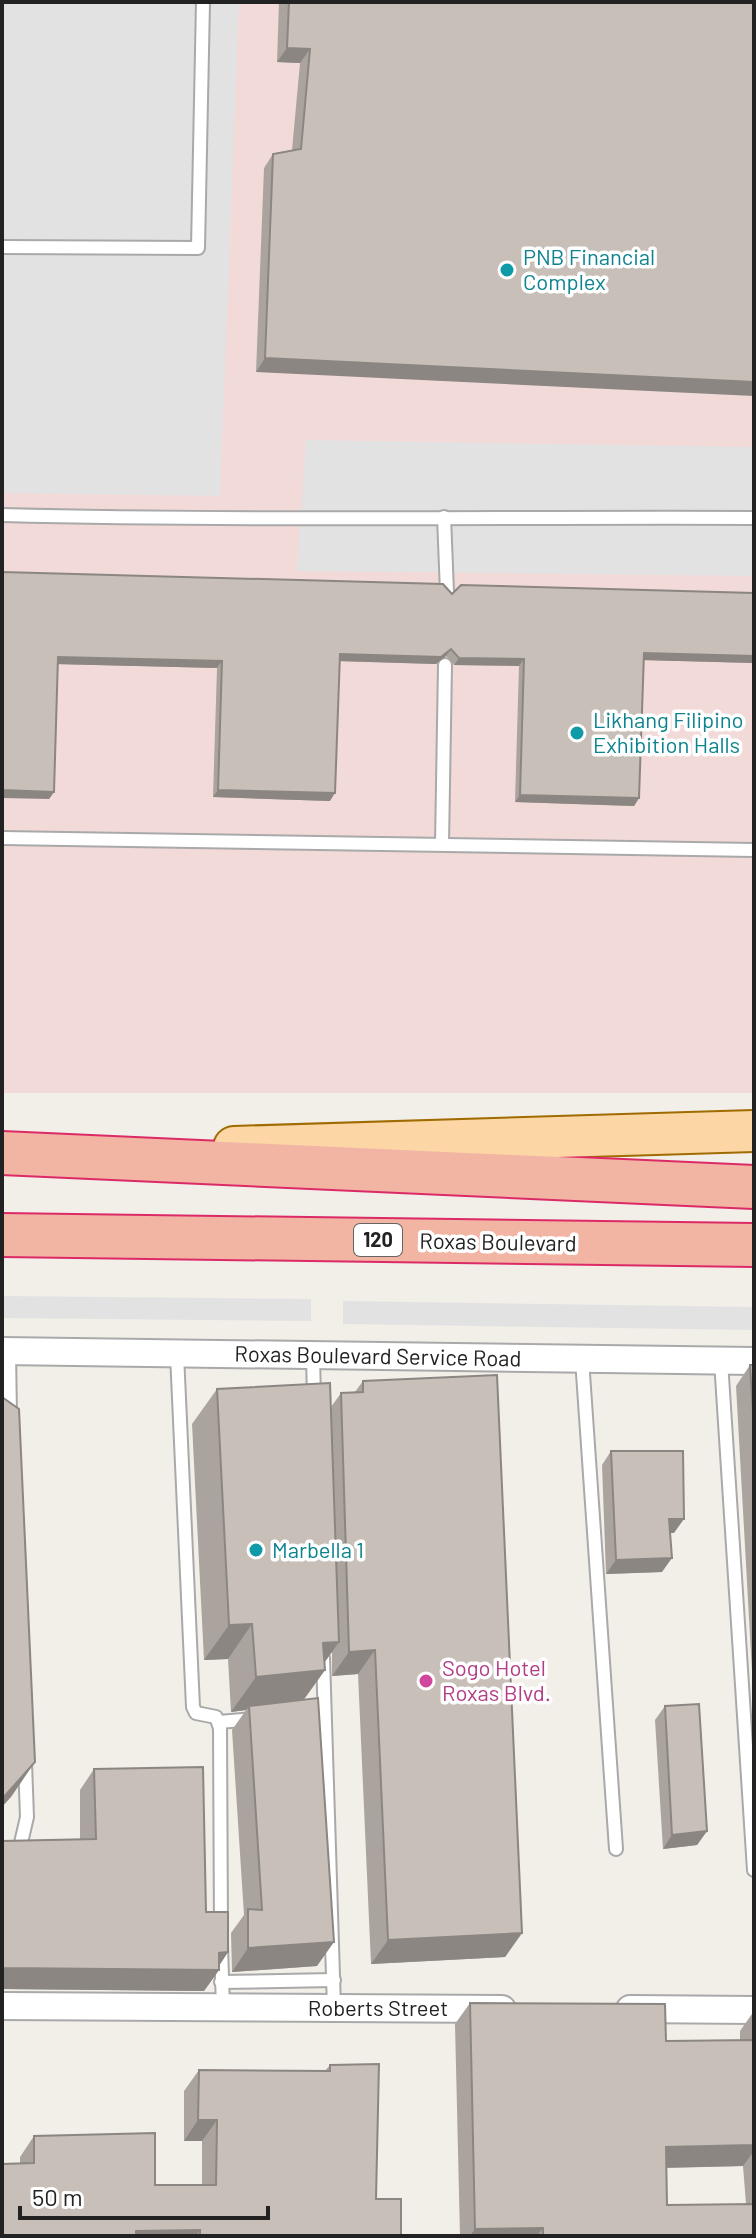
<svg xmlns="http://www.w3.org/2000/svg" width="756" height="2238" font-family="Barlow,sans-serif">
  <style>
    .commercial { fill: #f2dad9 }
    .parking { fill: #e2e2e2 }
    .lines { fill: none; stroke-linecap: round; stroke-linejoin: round }
    .service-casing { stroke: #a9a9a9; stroke-width: 16 }
    .minor-casing { stroke: #a9a9a9; stroke-width: 30 }
    .primary-casing { stroke: #a06b00; stroke-width: 44 }
    .trunk-casing { stroke: #dc2a67; stroke-width: 46 }
    .service { stroke: #fff; stroke-width: 12 }
    .minor { stroke: #fff; stroke-width: 26 }
    .primary { stroke: #fcd6a4; stroke-width: 40 }
    .trunk { stroke: #f2b4a3; stroke-width: 42 }
    .wall { fill: #aba49e; fill-rule: evenodd }
    .shaded-wall { fill: #8b8681 }
    .building { fill: #c7bfb8; stroke: #8b8681; stroke-width: 2 }
    .culture-dot { fill: #0f9aa8; stroke: #fff; stroke-width: 3 }
    .hotel-dot { fill: #d1479c; stroke: #fff; stroke-width: 3 }
    .labels { text-anchor: middle; stroke-width: 7; stroke-linejoin: round; paint-order: stroke }
    .shield { fill: #fff; stroke: #646464; stroke-width: 2 }
    .shield-label { font-size: 20px; font-weight: bold; fill: #222 }
    .culture-label { font-size: 22px; fill: #0d838f; stroke: #fff; text-anchor: start }
    .street-label { font-size: 22px; fill: #222; stroke: #fff }
    .hotel-label { font-size: 22px; fill: #b23c85; stroke: #fff; text-anchor: start }
  </style>
  <rect width="100%" height="100%" fill="#f2efe9"/>
  <rect class="commercial" x="2" y="2" width="752" height="1091"/>
  <g class="parking">
    <path d="M 2,2 L 239,2 L 220,496 L 2,493 Z"/>
    <path d="M 306,440 L 754,447 L 754,576 L 297,571 Z"/>
    <path d="M 2,1296 L 311,1299 L 311,1321 L 2,1318 Z"/>
    <path d="M 343,1301 L 754,1307 L 754,1330 L 343,1324 Z"/>
  </g>
  <g class="lines">
    <defs>
      <g id="service">
        <path d="M 2,247 L 198,248 L 203,2"/>
        <path d="M 2,515 C 253,521 503,517 754,518"/>
        <path d="M 444,517 L 447,592"/>
        <path d="M 2,838 L 754,850"/>
        <path d="M 442,844 L 445,665"/>
        <path d="M 9,1351 L 10,1417"/>
        <path d="M 177,1354 L 193,1707 L 196,1713 L 216,1717 L 220,1728 L 221,1928"/>
        <path d="M 313,1355 L 314,1400"/>
        <path d="M 582,1359 L 616,1849"/>
        <path d="M 721,1361 L 754,1870"/>
        <path d="M 323,1658 L 334,2008"/>
        <path d="M 219,1722 L 254,1719"/>
        <path d="M 2,1852 L 20,1847 L 27,1817 L 25,1763"/>
        <path d="M 221,1946 L 223,2007"/>
        <path d="M 221,1982 L 334,1980"/>
      </g>
      <g id="minor">
        <path d="M 2,1351 L 754,1361"/>
        <path d="M 2,2006 L 502,2009"/>
        <path d="M 630,2009 L 754,2010"/>
      </g>
      <path id="primary" d="M 234,1147 L 754,1131"/>
      <g id="trunk">
        <path d="M 2,1153 L 754,1187"/>
        <path d="M 2,1235 L 754,1245"/>
      </g>
    </defs>
    <use href="#service" class="service-casing"/>
    <use href="#minor" class="minor-casing"/>
    <use href="#primary" class="primary-casing"/>
    <use href="#trunk" class="trunk-casing"/>
    <use href="#service" class="service"/>
    <use href="#minor" class="minor"/>
    <use href="#primary" class="primary"/>
    <use href="#trunk" class="trunk"/>
  </g>
  <g class="wall">
    <path d="M 279,2 L 754,2 L 256,372 L 264,168 L 273,154 L 292,150 L 300,63 L 277,62 Z"/>
    <path d="M 2,572 L 452,594 L 754,593 L 754,663 L 644,660 L 639,798 L 634,806 L 515,802 L 519,666 L 454,665 L 446,656 L 436,664 L 340,661 L 330,801 L 213,797 L 217,668 L 58,664 L 54,792 L 49,799 Z"/>
    <path d="M 750,1365 L 754,1365 L 754,1707 L 736,1386 Z"/>
    <path d="M 363,1381 L 522,1933 L 505,1957 L 371,1964 L 358,1674 L 332,1676 L 332,1652 L 324,1663 L 325,1670 L 303,1700 L 317,1966 L 232,1972 L 231,1933 L 244,1915 L 232,1730 L 246,1710 L 231,1712 L 228,1659 L 204,1660 L 192,1424 L 217,1389 L 331,1407 L 341,1393 L 355,1392 Z"/>
    <path d="M 611,1451 L 674,1533 L 670,1533 L 662,1572 L 606,1574 L 602,1465 Z"/>
    <path d="M 665,1706 L 707,1831 L 697,1845 L 663,1849 L 655,1720 Z"/>
    <path d="M 94,1769 L 206,1912 L 228,1952 L 219,1966 L 219,1970 L 204,1991 L 2,1989 L 2,1841 L 80,1840 L 80,1790 Z"/>
    <path d="M 470,2003 L 666,2041 L 740,2040 L 740,2031 L 754,2011 L 754,2236 L 460,2236 L 455,2024 ZM 743,2166 L 746,2204 L 667,2205 L 666,2168 Z"/>
    <path d="M 330,2065 L 376,2199 L 401,2236 L 2,2236 L 20,2163 L 20,2157 L 34,2136 L 155,2185 L 202,2185 L 202,2141 L 184,2141 L 184,2091 L 199,2070 L 325,2071 Z"/>
  </g>
  <g class="shaded-wall">
    <path d="M 287,48 L 310,49 L 300,63 L 277,62 Z"/>
    <path d="M 265,358 L 754,382 L 754,396 L 256,372 Z"/>
    <path d="M 451,649 L 446,656 L 436,664 L 335,661 L 340,654 Z"/>
    <path d="M 644,653 L 754,656 L 754,663 L 639,660 Z"/>
    <path d="M 58,657 L 222,661 L 217,668 L 53,664 Z"/>
    <path d="M 459,658 L 524,659 L 519,666 L 454,665 Z"/>
    <path d="M 2,790 L 54,792 L 49,799 L 2,798 Z"/>
    <path d="M 218,790 L 335,793 L 330,801 L 213,797 Z"/>
    <path d="M 520,795 L 639,798 L 634,806 L 515,802 Z"/>
    <path d="M 669,1519 L 684,1519 L 674,1533 L 659,1533 Z"/>
    <path d="M 672,1558 L 662,1572 L 606,1574 L 616,1560 Z"/>
    <path d="M 252,1624 L 228,1659 L 204,1660 L 229,1625 Z"/>
    <path d="M 339,1642 L 319,1670 L 325,1670 L 300,1705 L 249,1706 L 246,1710 L 231,1712 L 256,1677 L 323,1643 Z"/>
    <path d="M 375,1650 L 358,1674 L 332,1676 L 349,1652 Z"/>
    <path d="M 35,1762 L 11,1797 L 2,1807 L 2,1799 Z"/>
    <path d="M 707,1831 L 697,1845 L 663,1849 L 672,1835 Z"/>
    <path d="M 522,1933 L 505,1957 L 371,1964 L 388,1940 Z"/>
    <path d="M 334,1942 L 317,1966 L 232,1972 L 248,1948 Z"/>
    <path d="M 228,1952 L 216,1970 L 219,1970 L 204,1991 L 2,1989 L 2,1968 Z"/>
    <path d="M 198,2120 L 217,2120 L 202,2141 L 184,2141 Z"/>
    <path d="M 754,2145 L 754,2151 L 743,2166 L 652,2168 L 666,2147 Z"/>
    <path d="M 543,2228 L 537,2236 L 470,2236 L 475,2229 Z"/>
    <path d="M 200,2230 L 196,2236 L 132,2236 L 136,2231 Z"/>
  </g>
  <g class="building">
    <path d="M 289,2 L 754,2 L 754,382 L 265,358 L 273,154 L 301,149 L 310,49 L 287,48 Z"/>
    <path d="M 2,572 L 443,584 L 452,594 L 461,585 L 754,593 L 754,656 L 644,653 L 639,798 L 520,795 L 524,659 L 459,658 L 451,649 L 441,657 L 340,654 L 335,793 L 218,790 L 222,661 L 58,657 L 54,792 L 2,790 Z"/>
    <path d="M 750,1365 L 754,1365 L 754,1428 Z"/>
    <path d="M 497,1375 L 522,1933 L 388,1940 L 375,1650 L 349,1652 L 341,1393 L 363,1392 L 363,1381 Z"/>
    <path d="M 330,1383 L 339,1642 L 323,1643 L 325,1670 L 256,1677 L 252,1624 L 229,1625 L 217,1389 Z"/>
    <path d="M 2,1397 L 19,1409 L 35,1762 L 2,1799 Z"/>
    <path d="M 611,1451 L 683,1451 L 684,1519 L 669,1519 L 672,1558 L 616,1560 Z"/>
    <path d="M 318,1698 L 334,1942 L 248,1948 L 248,1909 L 262,1910 L 249,1706 Z"/>
    <path d="M 699,1704 L 707,1831 L 672,1835 L 665,1706 Z"/>
    <path d="M 203,1767 L 206,1912 L 228,1912 L 228,1952 L 219,1953 L 219,1970 L 2,1968 L 2,1841 L 96,1839 L 94,1769 Z"/>
    <path d="M 470,2003 L 665,2004 L 666,2041 L 754,2040 L 754,2145 L 666,2147 L 667,2205 L 754,2204 L 754,2236 L 543,2236 L 543,2228 L 475,2229 Z"/>
    <path d="M 379,2064 L 376,2199 L 401,2199 L 401,2236 L 200,2236 L 200,2230 L 136,2231 L 136,2236 L 2,2236 L 2,2164 L 34,2163 L 34,2136 L 155,2133 L 155,2185 L 216,2185 L 217,2120 L 198,2120 L 199,2070 L 330,2071 L 330,2065 Z"/>
  </g>
  <g class="culture-dot">
    <circle cx="507" cy="270" r="8"/>
    <circle cx="577" cy="733" r="8"/>
    <circle cx="256" cy="1550" r="8"/>
  </g>
  <circle class="hotel-dot" cx="426" cy="1681" r="8"/>
  <g class="labels">
    <rect class="shield" x="354" y="1224" width="48" height="32" rx="6"/>
    <g class="shield-label">
      <text x="378" y="1247">120</text>
    </g>
    <g class="culture-label">
      <text x="523" y="265">PNB Financial<tspan x="523" dy="25">Complex</tspan></text>
      <text x="593" y="728">Likhang Filipino<tspan x="593" dy="25">Exhibition Halls</tspan></text>
      <text x="272" y="1558">Marbella 1</text>
    </g>
    <g class="street-label">
      <text transform="translate(498 1242) rotate(1)" y="8">Roxas Boulevard</text>
      <text transform="translate(378 1356) rotate(1)" y="8">Roxas Boulevard Service Road</text>
      <text x="378" y="2016">Roberts Street</text>
    </g>
    <g class="hotel-label">
      <text x="442" y="1676">Sogo Hotel<tspan x="442" dy="25">Roxas Blvd.</tspan></text>
    </g>
  </g>
  <rect width="756" height="2238" fill="none" stroke="#222222" stroke-width="8"/>
  <path d="M20 2206v12h248v-12" fill="none" stroke="#222222" stroke-width="4"/>
  <text x="32" y="2206" font-size="24" fill="#222222" stroke="#ffffff" stroke-width="6" paint-order="stroke">50 m</text>
</svg>
